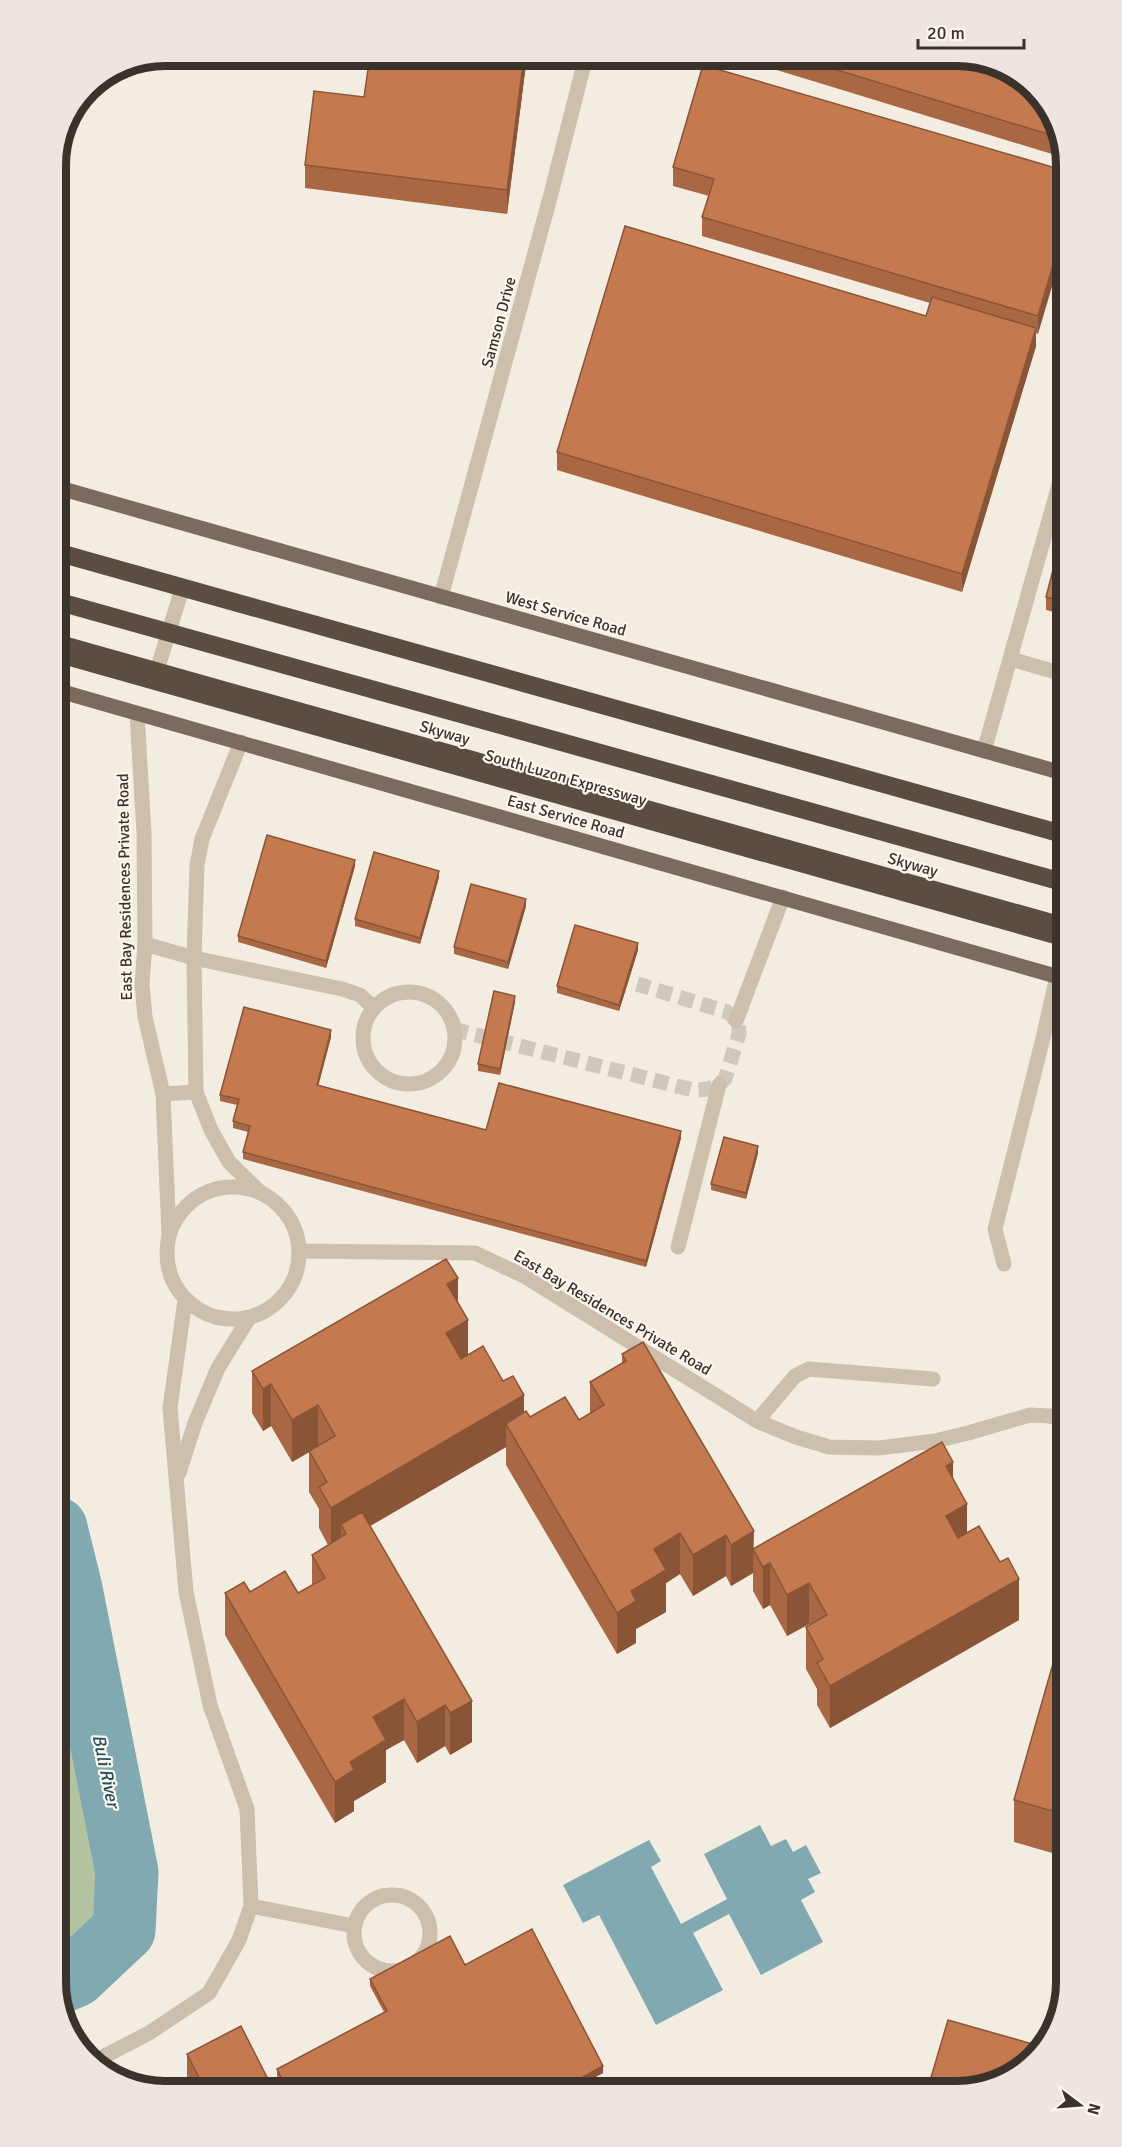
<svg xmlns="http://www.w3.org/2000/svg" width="1122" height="2147" font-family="Signika,sans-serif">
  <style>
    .green { fill: #b3c3a0 }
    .water { fill: #80a9b1 }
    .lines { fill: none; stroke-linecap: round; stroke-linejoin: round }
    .river { stroke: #80a9b1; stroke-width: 63 }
    .minor-tunnel { stroke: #cec8bd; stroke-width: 15; stroke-dasharray: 15 8; stroke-linecap: butt }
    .minor { stroke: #ccbfac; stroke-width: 15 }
    .major { stroke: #7c6b5d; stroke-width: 15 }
    .highway { stroke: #5b4d42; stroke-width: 18 }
    .highway-bridge { stroke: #5b4d42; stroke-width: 18 }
    .wall { fill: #a96843 }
    .shaded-wall { fill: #8a5537 }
    .building { fill: #c5794e; stroke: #8a5537; stroke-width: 1.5 }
    .labels { text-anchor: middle; stroke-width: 4.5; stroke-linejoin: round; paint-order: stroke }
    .street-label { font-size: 16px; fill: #3a322b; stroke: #fbf6ee }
    .water-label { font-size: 18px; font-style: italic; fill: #20515c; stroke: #fbf6ee }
    .rim { fill: none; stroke: #3a322b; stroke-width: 8 }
  </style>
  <rect width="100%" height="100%" fill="#f3ede1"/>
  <path class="green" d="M 56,1623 L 111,1844 L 87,1943 L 56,1958 Z"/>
  <path class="water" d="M 760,1825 L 771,1846 L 786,1839 L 793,1852 L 806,1845 L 821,1873 L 808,1879 L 815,1892 L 801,1900 L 823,1942 L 761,1975 L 729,1914 L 693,1933 L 723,1990 L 656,2025 L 599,1915 L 583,1923 L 563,1885 L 649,1840 L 661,1861 L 651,1867 L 681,1924 L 727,1899 L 704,1854 Z"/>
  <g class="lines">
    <path class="river" d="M 56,1528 L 71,1589 L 127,1872 L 124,1930 L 75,1976 L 56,1984"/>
    <path class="minor-tunnel" d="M 453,1029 L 693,1090 C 706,1090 715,1089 725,1079 L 739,1034 C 739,1023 735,1017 727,1012 L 637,984"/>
    <g class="minor">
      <path d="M 441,597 L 551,194 L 586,56"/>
      <path d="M 1011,659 L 1066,675"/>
      <path d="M 154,680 L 182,589"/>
      <path d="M 137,714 L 144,833 L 145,944 L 142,984 L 145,1017 L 163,1094 L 169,1235"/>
      <path d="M 241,742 L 202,839 L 197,865 L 194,958 L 196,1092 L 211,1130 L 229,1162 L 260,1192"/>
      <path d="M 984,751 L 1066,460"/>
      <path d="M 145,944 L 194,958 L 342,989 L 360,995 L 374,1008"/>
      <circle cx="409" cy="1038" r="46"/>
      <path d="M 736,1021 L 783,897"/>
      <path d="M 163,1094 L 196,1092"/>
      <circle cx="233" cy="1253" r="66"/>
      <path d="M 678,1247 L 719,1085"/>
      <path d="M 299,1251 L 475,1253 L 524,1276 L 757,1421 L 796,1437 L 829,1447 L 879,1448 L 935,1441 L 968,1433 L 1030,1415 L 1050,1416 L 1066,1421"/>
      <path d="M 1004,1264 L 995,1229 L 1044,1034 L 1057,976"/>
      <path d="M 757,1421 L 795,1376 L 809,1369 L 933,1379"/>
      <path d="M 179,1473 L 195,1423 L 218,1368 L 249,1318"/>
      <circle cx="392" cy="1933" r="38"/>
      <path d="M 251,1906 L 354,1926"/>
      <path d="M 93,2062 L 149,2033 L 209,1993 L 239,1940 L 251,1906 L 247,1809 L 210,1705 L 186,1592 L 170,1408 L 185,1300"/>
    </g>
    <g class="major">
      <path d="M 56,487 L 1066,774"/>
      <path d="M 56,690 L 1066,979"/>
    </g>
    <g class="highway">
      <path d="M 56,552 L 1066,835"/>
      <path d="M 56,653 L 1066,938"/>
    </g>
    <g class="highway-bridge">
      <path d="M 56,601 L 1066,883"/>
      <path d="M 56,643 L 1066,927"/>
    </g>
  </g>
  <g class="wall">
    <path d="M 370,56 L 527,56 L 507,214 L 305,188 L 305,165 L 364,97 Z"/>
    <path d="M 731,56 L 964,56 L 1058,123 L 1065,158 Z"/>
    <path d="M 673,167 L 1066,171 L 1038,334 L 1036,333 L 1036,346 L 962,592 L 557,470 L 557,452 L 926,316 L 930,303 L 702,236 L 702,217 L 709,196 L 673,186 Z"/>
    <path d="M 1066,520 L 1066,615 L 1046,610 L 1046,597 Z"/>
    <path d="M 355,866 L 326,968 L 238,942 L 238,936 Z"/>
    <path d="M 439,877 L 420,944 L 355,926 L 355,919 Z"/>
    <path d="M 526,906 L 508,969 L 454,954 L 454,947 Z"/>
    <path d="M 638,950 L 619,1011 L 557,993 L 557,986 Z"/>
    <path d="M 515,1002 L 500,1075 L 478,1071 L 478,1064 Z"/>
    <path d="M 331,1037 L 318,1085 L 486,1130 L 681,1138 L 646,1267 L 243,1159 L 243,1152 L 248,1132 L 233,1128 L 233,1121 L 237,1105 L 220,1101 L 220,1095 Z"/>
    <path d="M 758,1153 L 746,1199 L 711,1190 L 711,1184 Z"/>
    <path d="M 458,1302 L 468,1355 L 503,1381 L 524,1412 L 530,1417 L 579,1420 L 590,1414 L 590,1382 L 622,1363 L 622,1354 L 754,1549 L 953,1479 L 967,1532 L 1019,1620 L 830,1728 L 817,1705 L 817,1689 L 806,1669 L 806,1627 L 809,1625 L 809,1624 L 787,1636 L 770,1605 L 763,1609 L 753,1591 L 753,1573 L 731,1586 L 726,1576 L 693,1596 L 680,1574 L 666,1583 L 666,1612 L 636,1629 L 636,1643 L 617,1654 L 506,1465 L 506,1447 L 370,1526 L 472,1742 L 450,1755 L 445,1746 L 417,1763 L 404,1740 L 386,1750 L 386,1782 L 354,1801 L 354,1811 L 335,1823 L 225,1635 L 225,1593 L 250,1592 L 298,1593 L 312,1585 L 312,1555 L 328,1545 L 319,1528 L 319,1509 L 309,1492 L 309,1452 L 292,1462 L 271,1426 L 263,1431 L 252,1413 L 252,1371 Z"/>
    <path d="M 1066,1618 L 1066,1857 L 1014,1842 L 1014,1800 Z"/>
    <path d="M 465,1965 L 603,2073 L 569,2091 L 285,2091 L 277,2076 L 277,2069 L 384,2012 L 370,1986 L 370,1979 Z"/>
    <path d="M 187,2054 L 274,2091 L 187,2091 Z"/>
  </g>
  <g class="shaded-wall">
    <path d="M 524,56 L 527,56 L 507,214 L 507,190 Z"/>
    <path d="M 1066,221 L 1066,239 L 1038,334 L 1038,316 Z"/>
    <path d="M 1036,328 L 1036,346 L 962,592 L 962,574 Z"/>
    <path d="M 355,860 L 355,866 L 326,968 L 326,961 Z"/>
    <path d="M 439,871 L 439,877 L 420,944 L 420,938 Z"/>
    <path d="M 526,899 L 526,906 L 508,969 L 508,962 Z"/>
    <path d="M 638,943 L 638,950 L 619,1011 L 619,1005 Z"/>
    <path d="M 515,996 L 515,1002 L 500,1075 L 500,1069 Z"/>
    <path d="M 331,1030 L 331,1037 L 317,1091 L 317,1085 Z"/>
    <path d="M 681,1131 L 681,1138 L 646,1267 L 646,1261 Z"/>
    <path d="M 758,1146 L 758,1153 L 746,1199 L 746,1193 Z"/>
    <path d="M 458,1278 L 458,1320 L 447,1284 Z"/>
    <path d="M 468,1320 L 468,1362 L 446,1374 L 446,1333 Z"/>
    <path d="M 271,1384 L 271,1426 L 263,1431 L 263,1389 Z"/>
    <path d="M 524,1395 L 524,1436 L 506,1424 L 506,1447 L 346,1540 L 346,1534 L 341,1524 L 341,1543 L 331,1549 L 331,1508 Z"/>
    <path d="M 318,1405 L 318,1447 L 292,1462 L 292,1420 Z"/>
    <path d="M 953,1462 L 953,1503 L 946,1466 Z"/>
    <path d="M 967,1504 L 967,1546 L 946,1557 L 946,1516 Z"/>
    <path d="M 754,1531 L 753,1573 L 731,1586 L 731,1545 Z"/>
    <path d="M 680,1533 L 680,1574 L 666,1583 L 666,1612 L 636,1629 L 636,1643 L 617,1654 L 617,1613 L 631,1591 L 654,1549 Z"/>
    <path d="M 726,1535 L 726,1576 L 693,1596 L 693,1555 Z"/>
    <path d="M 770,1563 L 770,1605 L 763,1609 L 763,1567 Z"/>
    <path d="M 1019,1579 L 1019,1620 L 830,1728 L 830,1686 Z"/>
    <path d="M 809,1583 L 809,1624 L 787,1636 L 787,1595 Z"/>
    <path d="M 404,1699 L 404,1740 L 386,1750 L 386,1782 L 354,1801 L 354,1811 L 335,1823 L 335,1782 L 350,1762 L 373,1717 Z"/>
    <path d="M 472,1701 L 472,1742 L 450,1755 L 450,1713 Z"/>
    <path d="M 445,1705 L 445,1746 L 417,1763 L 417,1722 Z"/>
    <path d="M 603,2066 L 603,2073 L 569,2091 L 557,2091 Z"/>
  </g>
  <g class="building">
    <path d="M 370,56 L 524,56 L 507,190 L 305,165 L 314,91 L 364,97 Z"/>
    <path d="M 791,56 L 964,56 L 1023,78 L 1058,123 L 1061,138 Z"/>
    <path d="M 703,65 L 1066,171 L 1066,221 L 1038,316 L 702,217 L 714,179 L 673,167 Z"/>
    <path d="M 625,226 L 926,316 L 932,297 L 1036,328 L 962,574 L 557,452 Z"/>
    <path d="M 1066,520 L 1066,603 L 1046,597 Z"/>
    <path d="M 267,835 L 355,860 L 326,961 L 238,936 Z"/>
    <path d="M 374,852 L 439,871 L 420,938 L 355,919 Z"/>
    <path d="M 471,884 L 526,899 L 508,962 L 454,947 Z"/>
    <path d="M 575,925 L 638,943 L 619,1005 L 557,986 Z"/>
    <path d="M 494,991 L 515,996 L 500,1069 L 478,1064 Z"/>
    <path d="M 244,1007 L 331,1030 L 317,1085 L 486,1130 L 499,1083 L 681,1131 L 646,1261 L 243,1152 L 250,1126 L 233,1121 L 239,1099 L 220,1095 Z"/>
    <path d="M 724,1137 L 758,1146 L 746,1193 L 711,1184 Z"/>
    <path d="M 446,1259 L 458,1278 L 447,1284 L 468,1320 L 446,1333 L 461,1359 L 483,1346 L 503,1381 L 513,1376 L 524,1395 L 331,1508 L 319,1487 L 327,1482 L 309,1451 L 335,1436 L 318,1405 L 292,1420 L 271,1384 L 263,1389 L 252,1371 Z"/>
    <path d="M 643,1342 L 754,1531 L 731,1545 L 726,1535 L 693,1555 L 680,1533 L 654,1549 L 666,1570 L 631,1591 L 636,1601 L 617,1613 L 506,1424 L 526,1411 L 530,1417 L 565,1397 L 579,1420 L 604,1405 L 590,1382 L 626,1361 L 622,1354 Z"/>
    <path d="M 942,1442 L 953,1462 L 946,1466 L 967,1504 L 946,1516 L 958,1538 L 979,1526 L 1000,1562 L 1008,1558 L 1019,1579 L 830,1686 L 817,1663 L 823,1659 L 806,1627 L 827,1615 L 809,1583 L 787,1595 L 770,1563 L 763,1567 L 753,1549 Z"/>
    <path d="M 362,1512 L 472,1701 L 450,1713 L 445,1705 L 417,1722 L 404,1699 L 373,1717 L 386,1740 L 350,1762 L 354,1770 L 335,1782 L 225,1593 L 244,1582 L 250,1592 L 285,1571 L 298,1593 L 325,1578 L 312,1555 L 346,1534 L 341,1524 Z"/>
    <path d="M 1066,1618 L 1066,1815 L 1014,1800 Z"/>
    <path d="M 532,1929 L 603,2066 L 557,2091 L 288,2091 L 277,2069 L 387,2011 L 370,1979 L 450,1936 L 465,1965 Z"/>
    <path d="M 948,2020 L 1043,2047 L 999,2083 L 957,2091 L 927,2091 Z"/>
    <path d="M 241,2026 L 274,2091 L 206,2091 L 187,2054 Z"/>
  </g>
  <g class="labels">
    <g class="street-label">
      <text transform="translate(498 322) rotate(-75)" y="6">Samson Drive</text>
      <text transform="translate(566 613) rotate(16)" y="6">West Service Road</text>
      <text transform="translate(445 732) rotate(16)" y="6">Skyway</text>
      <text transform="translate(566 777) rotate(16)" y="6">South Luzon Expressway</text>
      <text transform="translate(566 816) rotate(16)" y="6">East Service Road</text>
      <text transform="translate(913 864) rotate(16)" y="6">Skyway</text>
      <text transform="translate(124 887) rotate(-91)" y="6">East Bay Residences Private Road</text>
      <text transform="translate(613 1312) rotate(31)" y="6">East Bay Residences Private Road</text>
    </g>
    <g class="water-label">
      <text transform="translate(106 1771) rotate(78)" y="6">Buli River</text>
    </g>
  </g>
  <path d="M0 0H1122V2147H0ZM165 66H957A99 99 0 0 1 1056 165V1982A99 99 0 0 1 957 2081H165A99 99 0 0 1 66 1982V165A99 99 0 0 1 165 66Z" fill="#ece6de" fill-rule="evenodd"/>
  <path class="rim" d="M165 66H957A99 99 0 0 1 1056 165V1982A99 99 0 0 1 957 2081H165A99 99 0 0 1 66 1982V165A99 99 0 0 1 165 66Z"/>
  <g transform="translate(1080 2105) rotate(106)" stroke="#fbf6ee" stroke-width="4.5" paint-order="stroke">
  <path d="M0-4.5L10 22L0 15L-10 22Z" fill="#3a322b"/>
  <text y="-9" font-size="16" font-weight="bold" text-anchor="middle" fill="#3a322b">N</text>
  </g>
  <path d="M918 39v9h106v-9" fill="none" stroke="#3a322b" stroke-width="3"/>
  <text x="927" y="39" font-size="18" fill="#3a322b" stroke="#fbf6ee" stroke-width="4.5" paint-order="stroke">20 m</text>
</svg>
